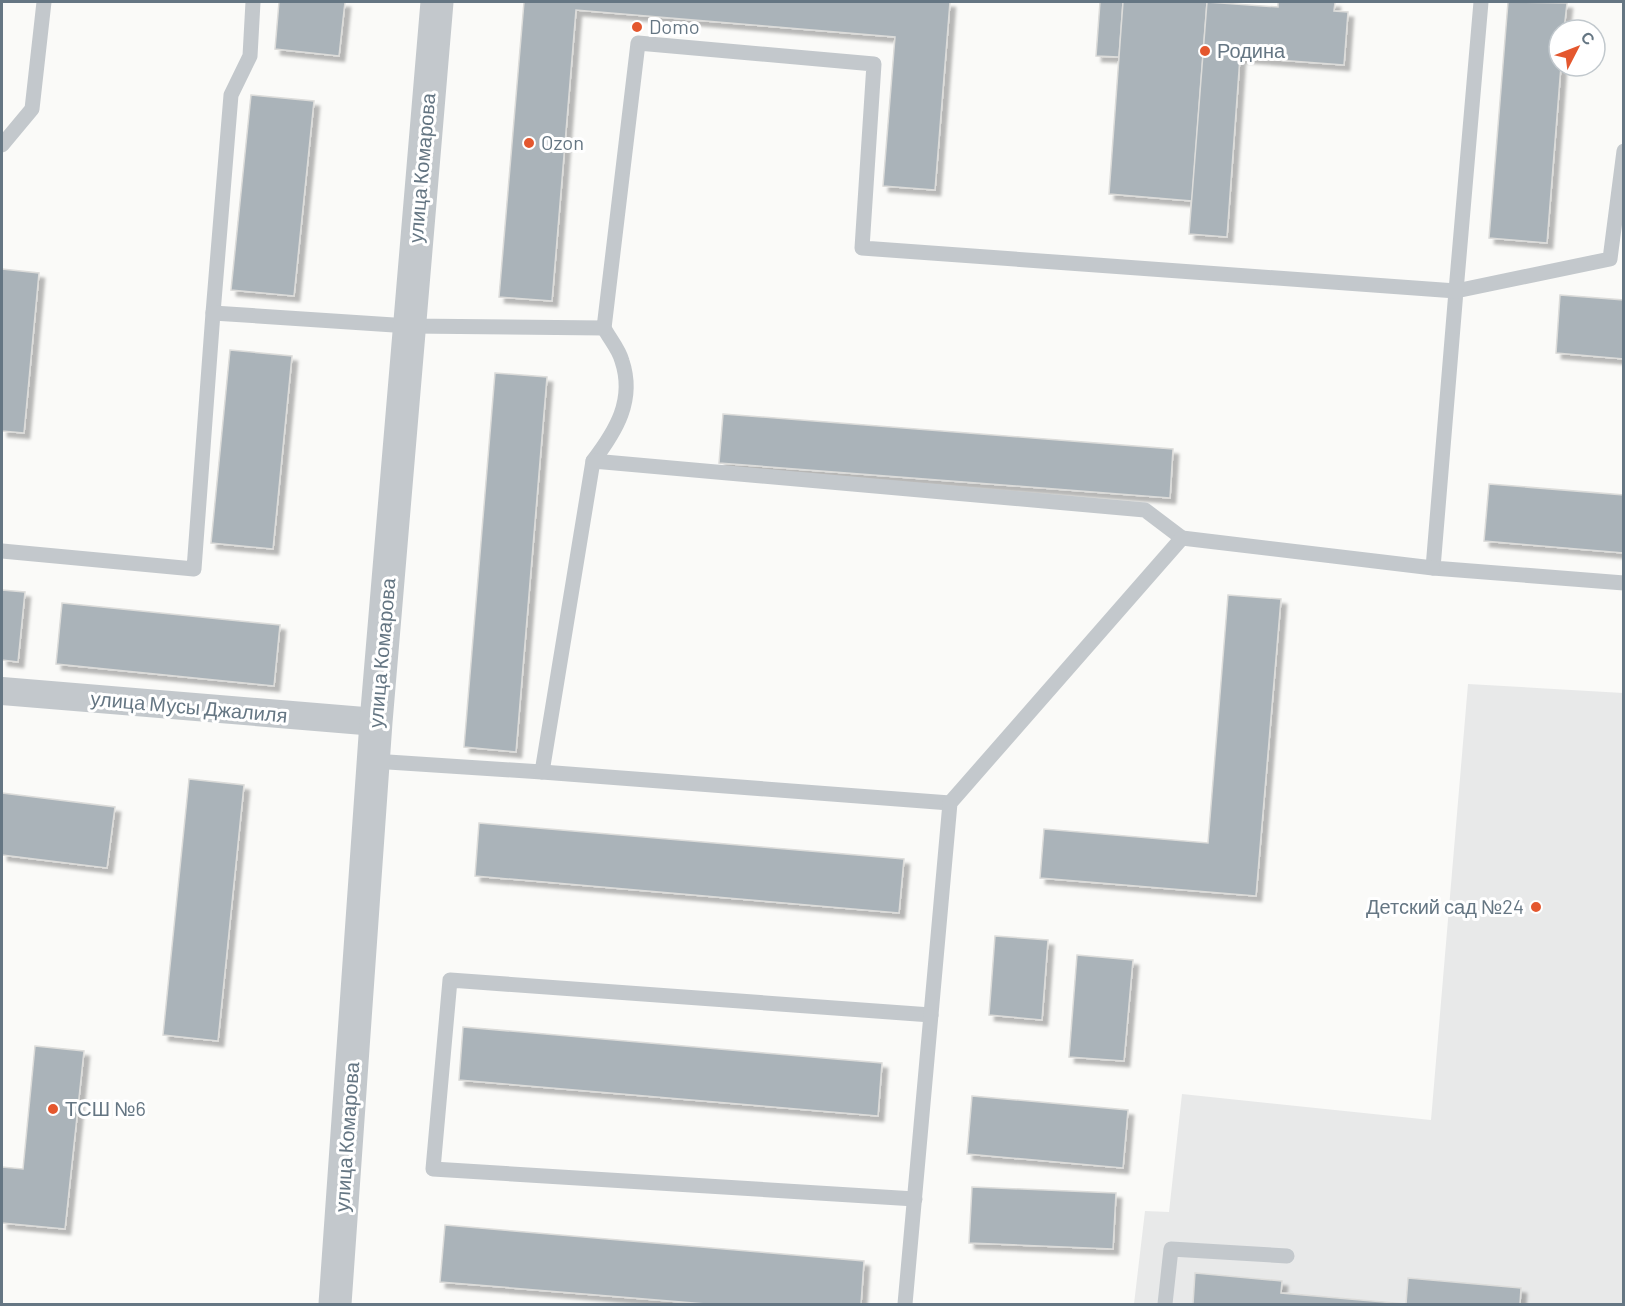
<svg xmlns="http://www.w3.org/2000/svg" width="1625" height="1306" font-family="Barlow,sans-serif">
  <style>
    .built { fill: #e8e9e9 }
    .building { fill: #aab3b9; stroke: #dcdcda; stroke-width: 1.5; filter: url(#shadow) }
    .lines { fill: none; stroke-linecap: round; stroke-linejoin: round }
    .service { stroke: #c3c8cc; stroke-width: 15 }
    .minor { stroke: #c3c8cc; stroke-width: 28 }
    .tertiary { stroke: #c3c8cc; stroke-width: 33 }
    .poi-dot { fill: #e4572e; stroke: #fff; stroke-width: 2 }
    .labels { text-anchor: middle; stroke-width: 6; stroke-linejoin: round; paint-order: stroke }
    .poi-label { font-size: 20px; fill: #657683; stroke: #fff; text-anchor: start }
    .street-label { font-size: 20px; fill: #657683; stroke: #fff }
  </style>
  <defs>
    <filter id="shadow"><feDropShadow dx="5.5" dy="5.5" stdDeviation="1.5" flood-color="#0004"/></filter>
  </defs>
  <rect width="100%" height="100%" fill="#fafaf8"/>
  <path class="built" d="M 1468,684 L 1623,693 L 1623,1304 L 1134,1304 L 1145,1211 L 1169,1212 L 1182,1094 L 1431,1120 Z"/>
  <g class="building">
    <path d="M 279,2 L 345,2 L 339,56 L 275,49 Z"/>
    <path d="M 524,2 L 950,2 L 935,190 L 883,186 L 895,37 L 576,10 L 552,301 L 499,297 Z"/>
    <path d="M 1100,2 L 1123,2 L 1119,57 L 1096,56 Z"/>
    <path d="M 1123,2 L 1207,2 L 1192,201 L 1109,194 Z"/>
    <path d="M 1207,2 L 1278,7 L 1278,2 L 1335,2 L 1334,11 L 1348,12 L 1344,65 L 1240,57 L 1227,237 L 1189,234 Z"/>
    <path d="M 1508,2 L 1567,3 L 1564,30 L 1559,30 L 1559,66 L 1561,66 L 1547,243 L 1489,238 Z"/>
    <path d="M 251,95 L 314,101 L 294,296 L 231,290 Z"/>
    <path d="M 2,269 L 39,273 L 24,433 L 2,431 Z"/>
    <path d="M 1560,295 L 1624,300 L 1624,359 L 1556,353 Z"/>
    <path d="M 230,350 L 292,356 L 273,549 L 211,543 Z"/>
    <path d="M 495,373 L 547,377 L 516,752 L 464,747 Z"/>
    <path d="M 723,414 L 1173,449 L 1170,498 L 719,463 Z"/>
    <path d="M 1489,484 L 1624,495 L 1624,553 L 1484,541 Z"/>
    <path d="M 2,590 L 25,592 L 18,662 L 2,660 Z"/>
    <path d="M 1228,595 L 1281,599 L 1256,896 L 1040,878 L 1044,829 L 1208,843 Z"/>
    <path d="M 62,603 L 280,625 L 274,686 L 56,664 Z"/>
    <path d="M 189,779 L 244,785 L 218,1041 L 163,1035 Z"/>
    <path d="M 2,793 L 115,807 L 107,868 L 2,855 Z"/>
    <path d="M 479,823 L 904,859 L 899,913 L 475,876 Z"/>
    <path d="M 995,936 L 1048,940 L 1042,1020 L 989,1015 Z"/>
    <path d="M 1077,955 L 1133,960 L 1124,1061 L 1069,1057 Z"/>
    <path d="M 463,1027 L 882,1063 L 878,1116 L 459,1080 Z"/>
    <path d="M 35,1046 L 84,1051 L 65,1229 L 2,1223 L 2,1167 L 23,1169 Z"/>
    <path d="M 972,1096 L 1128,1110 L 1123,1168 L 967,1154 Z"/>
    <path d="M 972,1187 L 1116,1193 L 1113,1249 L 969,1243 Z"/>
    <path d="M 445,1225 L 864,1261 L 861,1304 L 706,1304 L 440,1282 Z"/>
    <path d="M 1195,1273 L 1282,1281 L 1281,1293 L 1406,1304 L 1408,1278 L 1521,1288 L 1520,1304 L 1193,1304 Z"/>
  </g>
  <g class="lines">
    <g class="service">
      <path d="M 2,145 L 32,109 L 44,2"/>
      <path d="M 1624,151 L 1610,259 L 1456,291 L 1433,568 L 1624,583"/>
      <path d="M 213,313 L 231,95 L 250,56 L 253,2"/>
      <path d="M 593,461 C 616,431 635,400 622,361 C 619,349 609,338 604,328"/>
      <path d="M 2,551 L 194,569 L 213,313 L 409,326 L 604,328 L 638,43 L 874,64 L 862,248 L 1456,291 L 1481,2"/>
      <path d="M 373,761 L 542,772 L 593,461 L 1145,510 L 1182,538"/>
      <path d="M 542,772 L 950,803"/>
      <path d="M 915,1199 L 433,1169 L 450,980 L 931,1015"/>
      <path d="M 905,1304 L 950,803 L 1182,538 L 1433,568"/>
      <path d="M 1165,1304 L 1171,1249 L 1287,1256"/>
    </g>
    <path class="minor" d="M 2,691 L 376,722"/>
    <path class="tertiary" d="M 335,1304 L 376,722 L 437,2"/>
  </g>
  <g class="poi-dot">
    <circle cx="637" cy="27" r="6"/>
    <circle cx="1205" cy="51" r="6"/>
    <circle cx="529" cy="143" r="6"/>
    <circle cx="1536" cy="907" r="6"/>
    <circle cx="53" cy="1109" r="6"/>
  </g>
  <g class="labels">
    <g class="poi-label">
      <text x="649" y="34">Domo</text>
      <text x="1217" y="58">Родина</text>
      <text x="541" y="150">Ozon</text>
      <text x="1524" y="914" text-anchor="end">Детский сад №24</text>
      <text x="65" y="1116">ТСШ №6</text>
    </g>
    <g class="street-label">
      <text transform="translate(422 168) rotate(-85)" y="7">улица Комарова</text>
      <text transform="translate(382 653) rotate(-85)" y="7">улица Комарова</text>
      <text transform="translate(189 707) rotate(5)" y="7">улица Мусы Джалиля</text>
      <text transform="translate(347 1137) rotate(-86)" y="7">улица Комарова</text>
    </g>
  </g>
  <rect width="1625" height="1306" fill="none" stroke="#657683" stroke-width="6"/>
  <g transform="translate(1577 48) rotate(48)"><circle r="28" fill="#ffffff" stroke="#c1c8cd" stroke-width="1.5"/>
  <path d="M0-4.5L10 22L0 15L-10 22Z" fill="#e4572e"/>
  <text y="-9" font-size="16" font-weight="bold" text-anchor="middle" fill="#657683">С</text>
  </g>
</svg>
